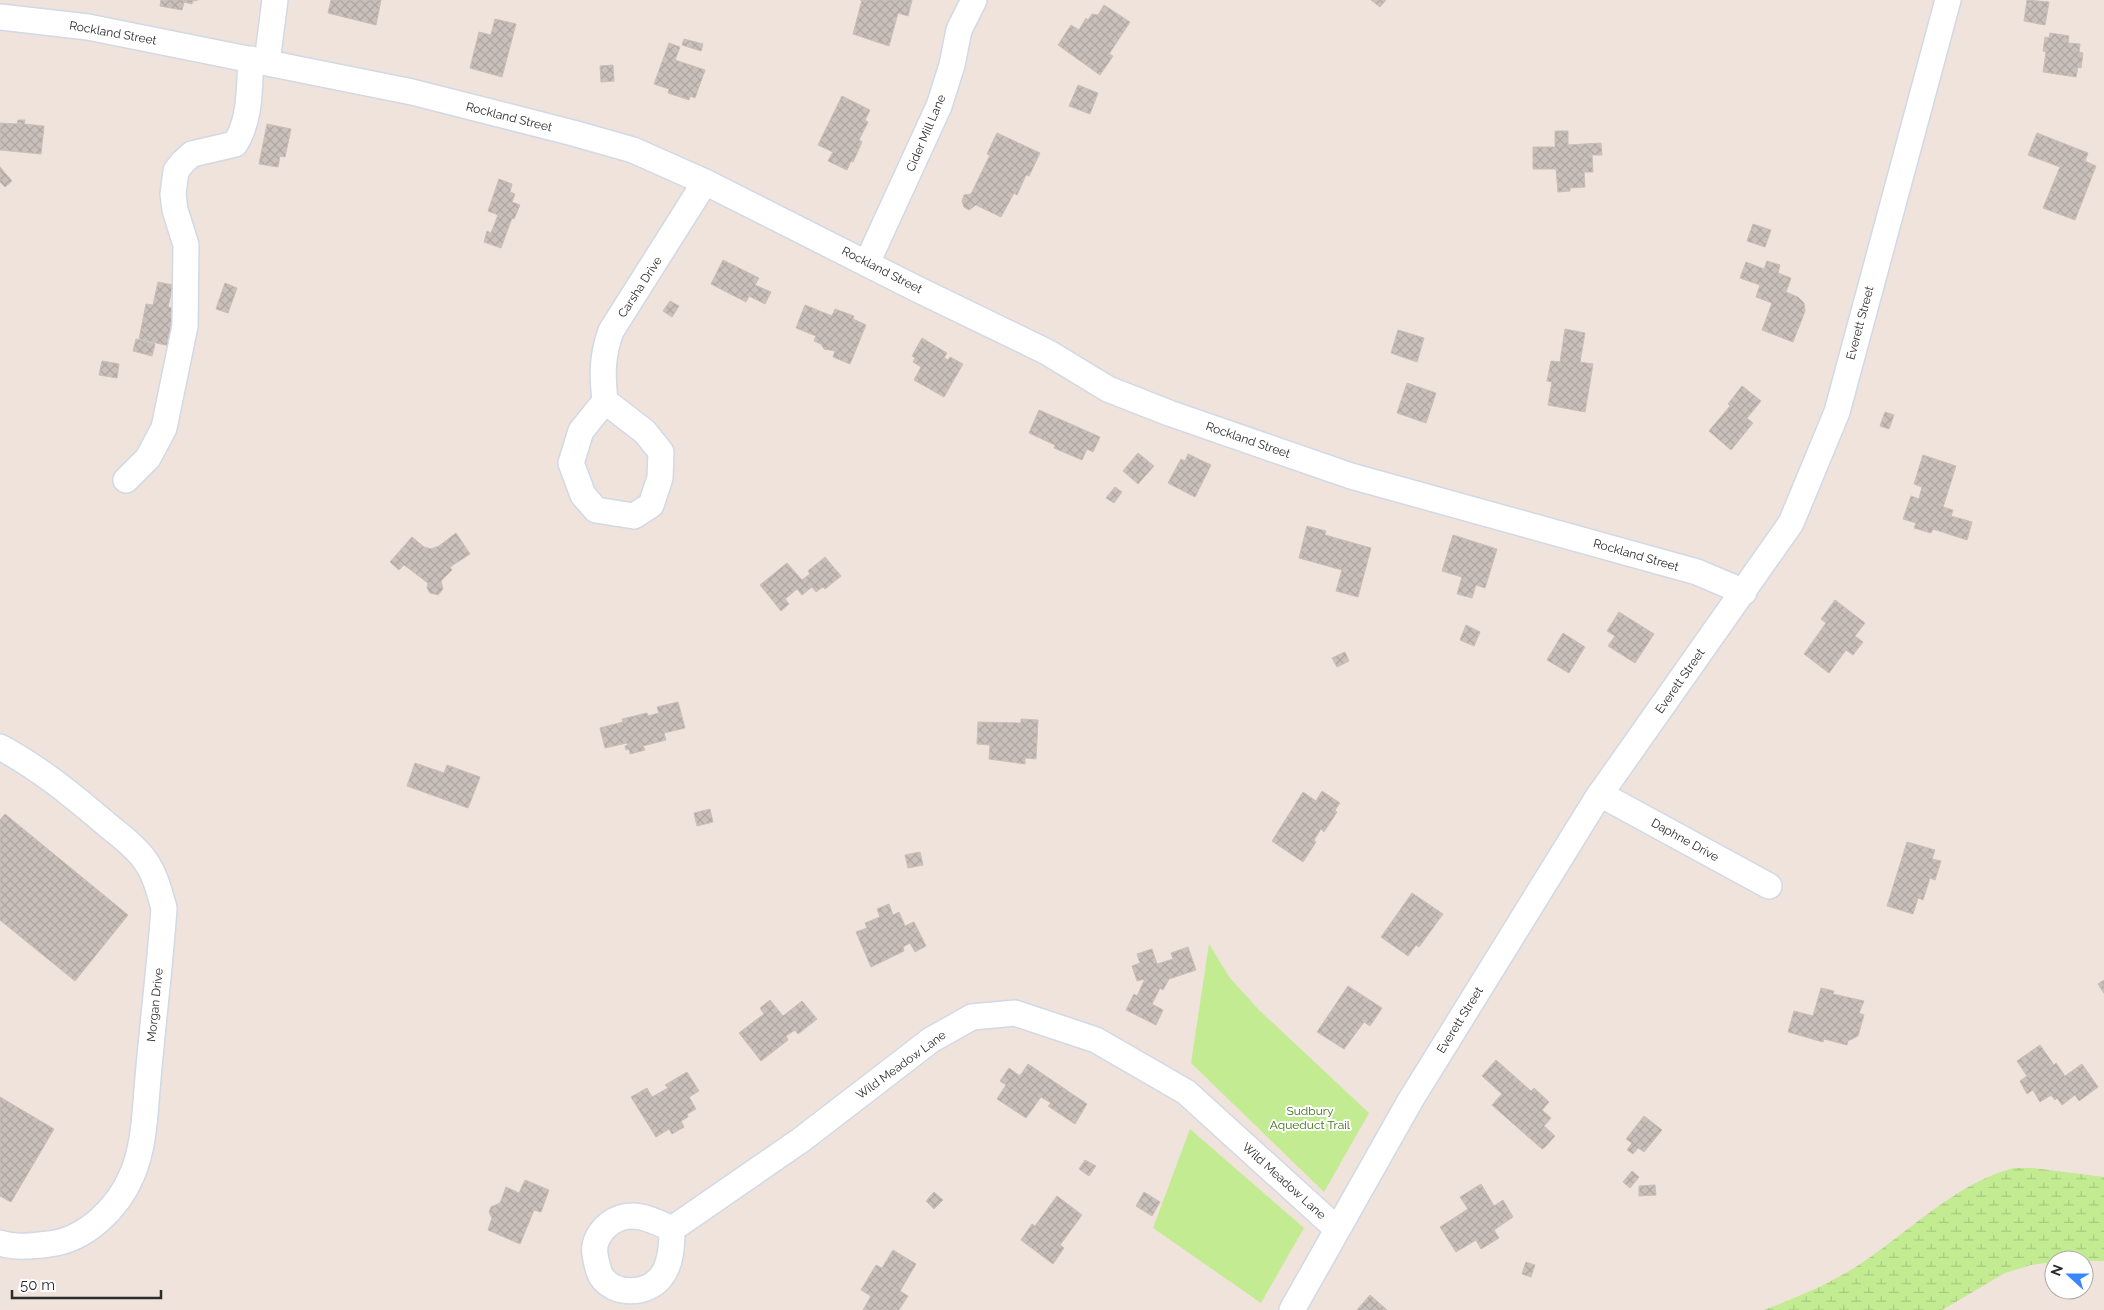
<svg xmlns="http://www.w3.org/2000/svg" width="2104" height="1310" font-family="Raleway,sans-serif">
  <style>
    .wetland { fill: url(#wetland-marsh) }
    .park { fill: #c3eb92 }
    .building { fill: url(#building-cross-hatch); stroke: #cabeb5 }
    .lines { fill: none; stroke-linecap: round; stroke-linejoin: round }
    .minor-casing { stroke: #d1d9e6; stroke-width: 28 }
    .minor { stroke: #fff; stroke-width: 25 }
    .labels { text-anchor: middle; stroke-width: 4; stroke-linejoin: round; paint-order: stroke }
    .street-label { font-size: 12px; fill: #2b2b2b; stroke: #fff }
    .park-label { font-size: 12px; fill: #3a7112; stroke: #fff }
  </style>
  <defs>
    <pattern id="wetland-marsh" width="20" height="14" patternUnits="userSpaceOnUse" patternTransform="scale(1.25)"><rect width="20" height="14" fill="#c3eb92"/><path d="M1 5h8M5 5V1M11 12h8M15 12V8" fill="none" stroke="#a8ca7e"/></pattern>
    <pattern id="building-cross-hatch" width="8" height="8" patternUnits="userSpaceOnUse" patternTransform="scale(1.25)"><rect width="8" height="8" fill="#cac0bb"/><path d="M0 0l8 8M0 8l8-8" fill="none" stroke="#aea5a1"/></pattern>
  </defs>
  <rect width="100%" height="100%" fill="#efe3dc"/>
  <path class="wetland" d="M 2014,1168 L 2033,1168 L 2104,1177 L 2104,1261 L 2054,1260 L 2054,1262 L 2031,1265 L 2005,1273 L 1942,1310 L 1764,1310 C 1800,1296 1835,1282 1866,1260 C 1910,1230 1962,1180 2014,1168 Z"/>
  <g class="park">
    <path d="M 1209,944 L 1230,978 L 1259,1010 L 1369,1113 L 1324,1192 L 1191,1063 Z"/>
    <path d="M 1190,1129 L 1304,1228 L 1261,1303 L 1153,1228 Z"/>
  </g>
  <g class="building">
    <path d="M 161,0 L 198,0 L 193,1 L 192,4 L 184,2 L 182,10 L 160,6 Z"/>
    <path d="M 331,0 L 381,0 L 376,25 L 328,13 Z"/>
    <path d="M 860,0 L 912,0 L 908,16 L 898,13 L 889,46 L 853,34 L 862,0 Z"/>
    <path d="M 1371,0 L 1386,0 L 1380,7 Z"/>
    <path d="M 2027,0 L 2049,2 L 2045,25 L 2024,21 Z"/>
    <path d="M 1104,5 L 1130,22 L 1109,54 L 1113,56 L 1100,75 L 1058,45 L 1071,25 L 1079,30 L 1086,18 L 1088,20 L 1092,14 L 1098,15 Z"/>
    <path d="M 495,19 L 516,24 L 502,77 L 470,68 L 479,32 L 491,35 Z"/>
    <path d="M 2050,33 L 2069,36 L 2068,43 L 2080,44 L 2079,52 L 2083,53 L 2081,68 L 2078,67 L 2076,77 L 2043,72 L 2046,52 L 2043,51 L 2045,37 L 2049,38 Z"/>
    <path d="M 684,39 L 703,44 L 701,51 L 682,45 Z"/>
    <path d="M 669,43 L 680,47 L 675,60 L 705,70 L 695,98 L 690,96 L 689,100 L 668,93 L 669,89 L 654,84 Z"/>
    <path d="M 613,65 L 614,81 L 601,82 L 600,66 Z"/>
    <path d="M 1078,85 L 1098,93 L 1090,114 L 1069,106 Z"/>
    <path d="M 842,96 L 870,110 L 865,120 L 868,122 L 859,140 L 862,142 L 853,162 L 851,161 L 847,170 L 828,161 L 833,152 L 818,145 Z"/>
    <path d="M 18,120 L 25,120 L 24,124 L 44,126 L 41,154 L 0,150 L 0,123 L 17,124 Z"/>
    <path d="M 267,124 L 291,129 L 285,157 L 280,156 L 278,167 L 259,164 Z"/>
    <path d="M 1555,131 L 1568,131 L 1568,145 L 1601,143 L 1602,155 L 1592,155 L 1593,172 L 1584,172 L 1585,187 L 1570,188 L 1570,191 L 1558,192 L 1556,169 L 1533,169 L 1533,147 L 1555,147 Z"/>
    <path d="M 997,133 L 1040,153 L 1029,176 L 1026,175 L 1017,195 L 1014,193 L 1001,217 L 976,205 L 969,210 L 964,207 L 962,201 L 964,195 L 971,194 L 990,155 L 987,154 Z"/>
    <path d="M 2037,133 L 2088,153 L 2085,161 L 2096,166 L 2075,220 L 2043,208 L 2060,167 L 2028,155 Z"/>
    <path d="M 0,167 L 12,181 L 5,187 L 0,182 Z"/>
    <path d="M 499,179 L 512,184 L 510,192 L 515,194 L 512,202 L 520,205 L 514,219 L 512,218 L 501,248 L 484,242 L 487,231 L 491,233 L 498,215 L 488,211 Z"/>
    <path d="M 1753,224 L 1771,230 L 1765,247 L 1747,241 Z"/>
    <path d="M 723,260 L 759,278 L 755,285 L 771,292 L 765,304 L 749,296 L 746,302 L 711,284 Z"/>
    <path d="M 1767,261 L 1780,265 L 1778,273 L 1791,278 L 1786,292 L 1798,297 L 1804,303 L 1805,311 L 1793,342 L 1762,330 L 1772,303 L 1756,297 L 1760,285 L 1740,278 L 1746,262 L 1764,269 Z"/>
    <path d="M 158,282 L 173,285 L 168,307 L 178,309 L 170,346 L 139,339 L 146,304 L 153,305 Z"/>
    <path d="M 225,283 L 237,288 L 228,313 L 216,309 Z"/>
    <path d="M 670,301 L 679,306 L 672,317 L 663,311 Z"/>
    <path d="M 805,305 L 832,316 L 835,309 L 854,316 L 853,319 L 866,325 L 850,364 L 833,357 L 835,351 L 824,349 L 821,344 L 814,341 L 816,336 L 796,328 Z"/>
    <path d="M 1565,329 L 1585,333 L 1580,362 L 1593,364 L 1585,412 L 1548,405 L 1552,382 L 1547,381 L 1551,361 L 1560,362 Z"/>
    <path d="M 1398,330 L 1424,338 L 1417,362 L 1391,353 Z"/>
    <path d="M 922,338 L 947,353 L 944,358 L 948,360 L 950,357 L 963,364 L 944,397 L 914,380 L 921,367 L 913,362 L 915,358 L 912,356 Z"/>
    <path d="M 136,339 L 155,344 L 152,356 L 133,351 Z"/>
    <path d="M 102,361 L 119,364 L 117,378 L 99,375 Z"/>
    <path d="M 1407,383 L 1436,393 L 1426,423 L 1397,413 Z"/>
    <path d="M 1742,386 L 1761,401 L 1747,418 L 1753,423 L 1731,450 L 1709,431 L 1730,406 L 1728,404 Z"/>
    <path d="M 1039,410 L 1100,437 L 1093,452 L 1087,449 L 1082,460 L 1054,448 L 1055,445 L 1029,433 Z"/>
    <path d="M 1885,412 L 1894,415 L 1889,429 L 1880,426 Z"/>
    <path d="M 1138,453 L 1154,466 L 1138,484 L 1123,471 Z"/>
    <path d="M 1188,454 L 1211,465 L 1195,497 L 1168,483 L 1181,459 L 1185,461 Z"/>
    <path d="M 1923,455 L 1956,466 L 1943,507 L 1953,510 L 1951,516 L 1972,522 L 1967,540 L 1933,529 L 1931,533 L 1914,528 L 1916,523 L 1903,519 L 1911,496 L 1919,499 L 1922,487 L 1914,484 Z"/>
    <path d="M 1115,487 L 1122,492 L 1114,503 L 1106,498 Z"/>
    <path d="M 1307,526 L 1326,531 L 1325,535 L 1371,548 L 1358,597 L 1336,591 L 1342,570 L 1299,558 Z"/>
    <path d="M 456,533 L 470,554 L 450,567 L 452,570 L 441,581 L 443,589 L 438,595 L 430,593 L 427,588 L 428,583 L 404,565 L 399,570 L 390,562 L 412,537 L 424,547 L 431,549 L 439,546 Z"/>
    <path d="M 1453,535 L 1497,549 L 1485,588 L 1476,585 L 1472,598 L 1457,594 L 1462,577 L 1442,571 Z"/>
    <path d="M 825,557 L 841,576 L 825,589 L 823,587 L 816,592 L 812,587 L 802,595 L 797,589 L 785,599 L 789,604 L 781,611 L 760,585 L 787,563 L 802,580 L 810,574 L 808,571 Z"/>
    <path d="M 1835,600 L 1865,623 L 1855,636 L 1863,642 L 1853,655 L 1846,650 L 1829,673 L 1804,654 L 1826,623 L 1821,619 Z"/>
    <path d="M 1619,612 L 1654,634 L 1635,663 L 1608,646 L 1615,636 L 1607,631 Z"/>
    <path d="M 1466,625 L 1480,632 L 1474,646 L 1460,640 Z"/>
    <path d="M 1563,633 L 1585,647 L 1569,673 L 1547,660 Z"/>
    <path d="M 1345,652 L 1349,661 L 1337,667 L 1332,658 Z"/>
    <path d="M 678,702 L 685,728 L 664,733 L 666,740 L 643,746 L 645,750 L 630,754 L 629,749 L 626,750 L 625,746 L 628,745 L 627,743 L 605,748 L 600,728 L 623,722 L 622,719 L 647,713 L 648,716 L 659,713 L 657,707 Z"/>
    <path d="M 1021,719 L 1038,720 L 1036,759 L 1025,758 L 1025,764 L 989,759 L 990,745 L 977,744 L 978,722 L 1021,723 Z"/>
    <path d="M 415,763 L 444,773 L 447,765 L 480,777 L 468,808 L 407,786 Z"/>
    <path d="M 1322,791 L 1340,803 L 1335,810 L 1337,812 L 1324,832 L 1321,829 L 1314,840 L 1316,842 L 1303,862 L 1272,841 L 1303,792 L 1316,801 Z"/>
    <path d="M 710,809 L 713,822 L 697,826 L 694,813 Z"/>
    <path d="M 5,814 L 128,915 L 75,981 L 0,920 L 0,820 Z"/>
    <path d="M 1907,842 L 1935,850 L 1932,859 L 1941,861 L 1935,880 L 1930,878 L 1923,900 L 1918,898 L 1913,914 L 1887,906 Z"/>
    <path d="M 920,852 L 923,865 L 908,868 L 905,855 Z"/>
    <path d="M 1412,893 L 1443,914 L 1419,947 L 1416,945 L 1408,956 L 1381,937 Z"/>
    <path d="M 889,904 L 893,915 L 899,912 L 905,926 L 914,922 L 926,946 L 915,952 L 910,943 L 903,947 L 904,951 L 871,967 L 856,932 L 867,928 L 865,923 L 880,917 L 877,909 Z"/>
    <path d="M 1188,947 L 1196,970 L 1169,979 L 1163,990 L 1160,988 L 1152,1004 L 1163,1010 L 1156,1025 L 1126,1010 L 1134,994 L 1137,996 L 1145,979 L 1137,981 L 1132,966 L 1140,963 L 1137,954 L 1152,949 L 1157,964 L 1173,959 L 1171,953 Z"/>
    <path d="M 2104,980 L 2104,993 L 2098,984 Z"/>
    <path d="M 1348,986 L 1382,1008 L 1370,1026 L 1364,1022 L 1344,1049 L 1317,1032 Z"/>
    <path d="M 1821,988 L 1834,991 L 1833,994 L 1864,1001 L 1859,1013 L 1864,1015 L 1858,1036 L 1848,1041 L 1847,1045 L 1824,1039 L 1823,1042 L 1788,1032 L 1794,1011 L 1813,1016 Z"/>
    <path d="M 770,1000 L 783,1016 L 802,1001 L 817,1019 L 798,1034 L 795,1030 L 786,1036 L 788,1040 L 761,1061 L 739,1033 L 764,1014 L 760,1008 Z"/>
    <path d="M 2040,1045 L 2054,1065 L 2056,1063 L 2065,1076 L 2082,1064 L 2098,1087 L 2079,1101 L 2075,1095 L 2062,1105 L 2057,1098 L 2055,1100 L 2051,1095 L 2040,1102 L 2033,1090 L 2027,1094 L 2020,1081 L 2027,1076 L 2017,1061 Z"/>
    <path d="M 1496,1060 L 1531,1091 L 1534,1088 L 1549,1102 L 1542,1110 L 1551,1118 L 1544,1126 L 1555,1136 L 1545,1147 L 1542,1149 L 1492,1105 L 1502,1094 L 1482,1076 Z"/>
    <path d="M 1028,1064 L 1087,1104 L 1075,1124 L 1048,1106 L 1051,1103 L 1041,1097 L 1026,1118 L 997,1099 L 1006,1085 L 1000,1081 L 1009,1068 L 1020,1076 Z"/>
    <path d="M 687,1072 L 699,1091 L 689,1097 L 696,1109 L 687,1114 L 688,1117 L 681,1121 L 684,1127 L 672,1134 L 669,1129 L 656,1137 L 631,1097 L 647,1088 L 652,1097 L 668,1088 L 665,1085 Z"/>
    <path d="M 0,1097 L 54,1129 L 11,1202 L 0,1196 Z"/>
    <path d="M 1644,1116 L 1662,1130 L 1644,1152 L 1638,1148 L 1633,1154 L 1627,1150 L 1632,1143 L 1626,1139 Z"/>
    <path d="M 1085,1160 L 1096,1166 L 1089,1176 L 1079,1169 Z"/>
    <path d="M 1632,1171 L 1639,1177 L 1630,1188 L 1623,1182 Z"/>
    <path d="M 525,1180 L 549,1190 L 541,1212 L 534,1210 L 520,1244 L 488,1230 L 492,1218 L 489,1212 L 491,1207 L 500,1203 L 506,1187 L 519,1193 Z"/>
    <path d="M 1481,1184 L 1494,1206 L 1503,1200 L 1513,1217 L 1494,1230 L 1499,1238 L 1481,1249 L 1476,1240 L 1456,1252 L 1440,1227 L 1468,1209 L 1460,1197 Z"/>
    <path d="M 1655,1185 L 1656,1195 L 1639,1196 L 1639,1186 Z"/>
    <path d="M 934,1192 L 943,1200 L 934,1209 L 926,1201 Z"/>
    <path d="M 1144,1192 L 1160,1202 L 1152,1216 L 1136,1206 Z"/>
    <path d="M 1057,1196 L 1082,1215 L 1060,1245 L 1064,1248 L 1053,1264 L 1021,1240 L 1032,1224 L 1035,1226 Z"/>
    <path d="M 893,1250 L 916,1264 L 900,1291 L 908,1296 L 899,1310 L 863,1310 L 871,1296 L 861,1290 L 876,1265 L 882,1268 Z"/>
    <path d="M 1526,1262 L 1535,1265 L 1531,1277 L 1522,1274 Z"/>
    <path d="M 1370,1295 L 1387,1310 L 1357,1310 Z"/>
  </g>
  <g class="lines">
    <defs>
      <g id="minor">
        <path d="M 0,17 L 88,27 L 412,92 L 573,133 L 633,150 L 705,182 L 917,289 L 1047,352 L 1108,389 L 1169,413 L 1351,476 L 1697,572 L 1744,592"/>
        <path d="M 267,62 L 275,0"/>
        <path d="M 867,263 L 939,106 L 952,65 L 959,30 L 974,0"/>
        <path d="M 605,401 L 581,431 L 571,463 L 583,495 L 596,510 L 634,516 L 651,505 L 660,478 L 661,452 L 645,432 L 605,401 C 602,374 602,356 611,331 L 705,182"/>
        <path d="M 126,480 L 148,458 L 164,428 L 185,326 L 186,245 L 175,210 L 173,194 L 176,171 L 183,162 L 192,154 L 235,144 C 251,119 249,88 251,59"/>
        <path d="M 0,747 C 39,768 71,794 105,823 C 118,834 134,845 144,859 C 155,873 159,891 164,908 C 160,965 153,1021 148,1078 C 145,1109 145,1145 132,1175 C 118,1208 86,1240 49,1244 C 33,1246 15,1248 0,1243"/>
        <path d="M 1600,794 L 1769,886"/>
        <path d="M 672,1229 C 672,1245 671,1265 661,1277 C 647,1295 614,1296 601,1276 C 598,1270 596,1261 595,1254 C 593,1243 600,1231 609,1224 C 630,1208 651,1219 672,1229 L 801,1140 L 931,1040 L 972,1017 L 1015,1013 L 1096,1040 L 1186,1092 L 1337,1229"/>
        <path d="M 1292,1310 L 1410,1101 L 1596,800 L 1791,523 L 1837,412 L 1948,0"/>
      </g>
    </defs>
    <use href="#minor" class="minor-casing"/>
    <use href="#minor" class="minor"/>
  </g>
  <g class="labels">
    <g class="street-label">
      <text transform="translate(113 33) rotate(10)" y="4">Rockland Street</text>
      <text transform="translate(509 117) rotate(14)" y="4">Rockland Street</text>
      <text transform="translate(926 133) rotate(-67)" y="4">Cider Mill Lane</text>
      <text transform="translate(882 270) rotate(27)" y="4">Rockland Street</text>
      <text transform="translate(640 287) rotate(-57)" y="4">Carsha Drive</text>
      <text transform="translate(1860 323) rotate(-75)" y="4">Everett Street</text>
      <text transform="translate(1248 440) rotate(19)" y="4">Rockland Street</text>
      <text transform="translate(1636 555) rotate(16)" y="4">Rockland Street</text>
      <text transform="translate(1680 681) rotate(-55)" y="4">Everett Street</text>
      <text transform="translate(1685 840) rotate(29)" y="4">Daphne Drive</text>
      <text transform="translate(155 1005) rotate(-84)" y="4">Morgan Drive</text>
      <text transform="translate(1460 1020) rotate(-58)" y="4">Everett Street</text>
      <text transform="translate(901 1065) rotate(-36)" y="4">Wild Meadow Lane</text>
      <text transform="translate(1284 1181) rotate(42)" y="4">Wild Meadow Lane</text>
    </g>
    <g class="park-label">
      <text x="1310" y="1115">Sudbury<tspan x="1310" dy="14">Aqueduct Trail</tspan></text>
    </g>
  </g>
  <g transform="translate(2069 1275) rotate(291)"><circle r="24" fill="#ffffff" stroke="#aaaaaa"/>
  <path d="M0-4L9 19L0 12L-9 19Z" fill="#3887ff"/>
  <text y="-8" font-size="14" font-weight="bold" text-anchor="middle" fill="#2b2b2b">N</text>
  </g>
  <path d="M12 1290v8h149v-8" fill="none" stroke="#2b2b2b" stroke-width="2.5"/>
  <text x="20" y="1290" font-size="15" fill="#2b2b2b" stroke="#ffffff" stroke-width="4" paint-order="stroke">50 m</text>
</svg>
